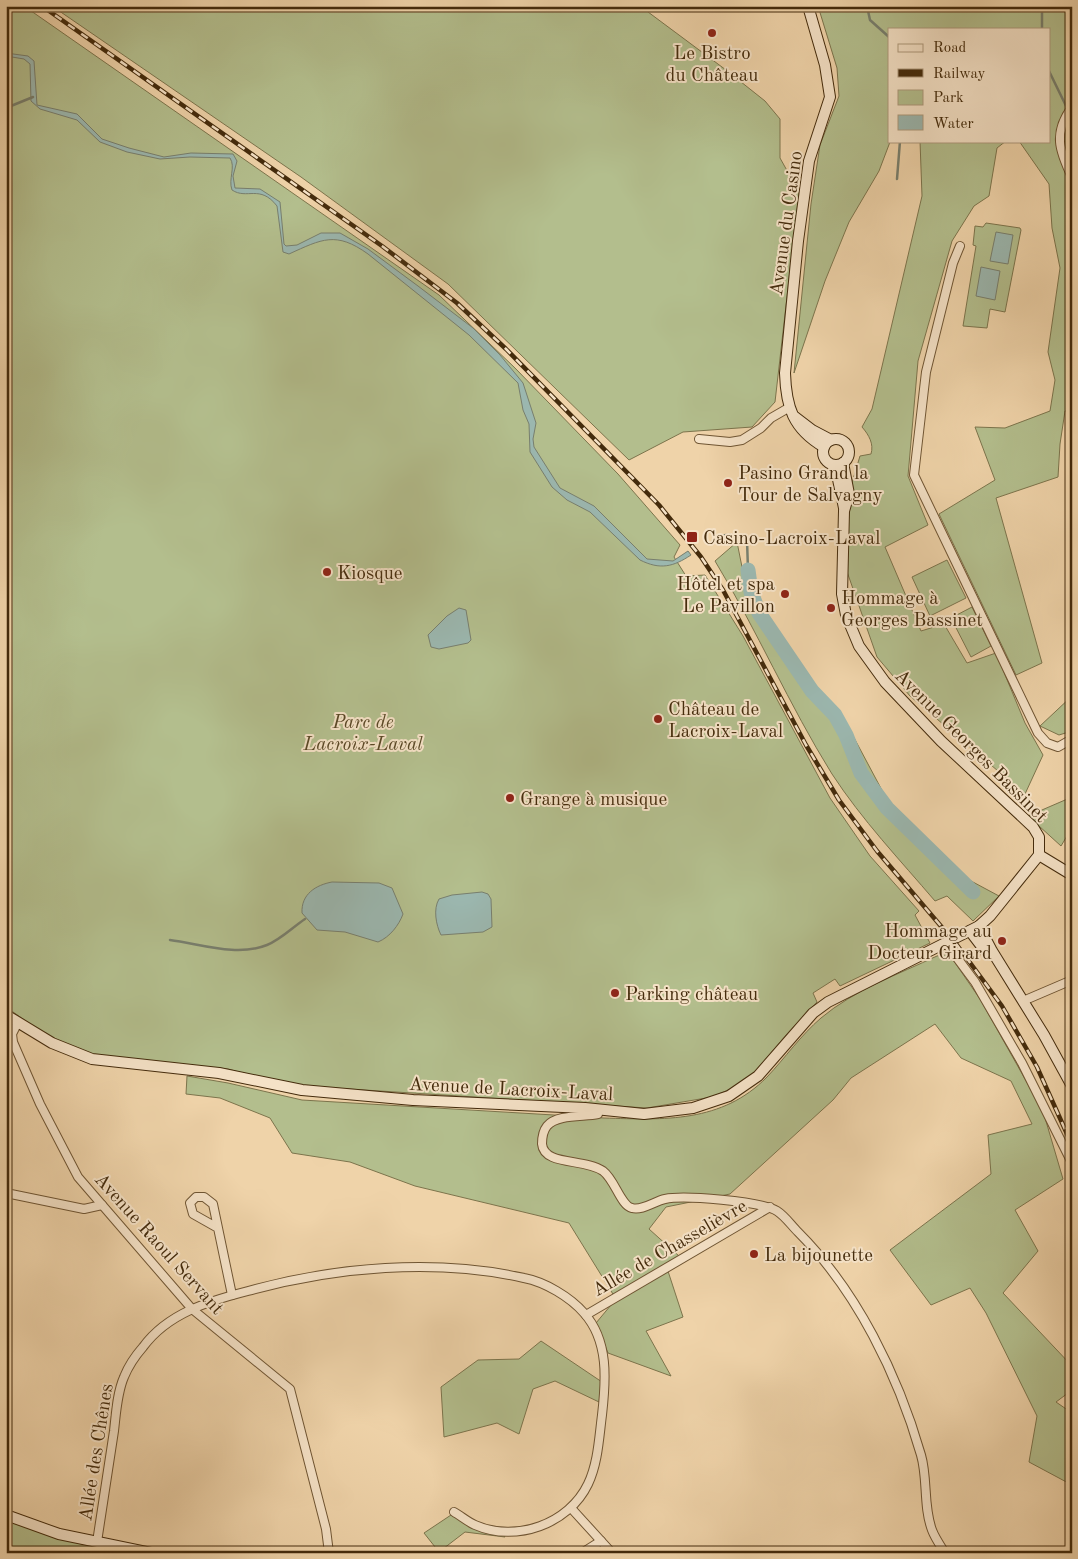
<svg xmlns="http://www.w3.org/2000/svg" width="1078" height="1559" font-family="'Old Standard TT',serif">
  <style>
    .green { fill: #b3be8d; stroke: #7c744c }
    .water { fill: #9bb7af; stroke: #787f6e }
    .lines { fill: none; stroke-linecap: round; stroke-linejoin: round }
    .stream { stroke: #787f6e; stroke-width: 2.5 }
    .river { stroke: #9bb7af; stroke-width: 15 }
    .street-casing { stroke: #6f5533; stroke-width: 10 }
    .secondary-casing { stroke: #442b0c; stroke-width: 12 }
    .street { stroke: #f5e2c7; stroke-width: 8 }
    .secondary { stroke: #f5e2c7; stroke-width: 10 }
    .rail-casing { stroke: #442b0c; stroke-width: 4.5 }
    .rail { stroke: #f5e2c7; stroke-width: 2.5; stroke-dasharray: 8; stroke-linecap: butt }
    .poi-dot { fill: #8f2418; stroke: #f5e2c7; stroke-width: 2 }
    .labels { text-anchor: middle; stroke-width: 4; stroke-linejoin: round; paint-order: stroke }
    .poi-label { font-size: 19px; fill: #442b0c; stroke: #f5e2c7; text-anchor: start }
    .street-label { font-size: 19px; fill: #442b0c; stroke: #f5e2c7 }
    .park-label { font-size: 19px; font-style: italic; fill: #5a4826; stroke: #f5e2c7 }
  </style>
  <rect width="100%" height="100%" fill="#efd3a9"/>
  <filter id="stains"><feTurbulence type="fractalNoise" baseFrequency=".004" numOctaves="4"/><feColorMatrix values="0 0 0 0 .2 0 0 0 0 .09 0 0 0 0 .02 0 0 0 .5 -.17"/></filter>
  <radialGradient id="worn" r=".72"><stop offset=".6" stop-color="#630" stop-opacity="0"/><stop offset="1" stop-color="#630" stop-opacity=".3"/></radialGradient>
  <g class="green">
    <path d="M 6,6 L 24,6 L 439,295 L 515,368 L 618,474 L 680,545 L 674,557 L 686,576 L 705,575 L 743,636 L 830,798 L 870,856 L 919,911 L 915,915 L 930,943 L 840,986 L 835,979 L 813,993 L 817,1002 L 786,1035 L 754,1073 L 735,1087 L 712,1097 L 647,1108 L 286,1085 L 228,1069 L 89,1055 L 60,1045 L 6,1007 Z"/>
    <path d="M 52,6 L 640,6 L 726,70 L 765,101 L 780,119 L 780,158 L 799,192 L 775,402 L 752,427 L 683,432 L 629,460 L 448,284 L 301,177 Z"/>
    <path d="M 818,6 L 1072,6 L 1072,410 L 1065,411 L 1060,444 L 1058,477 L 996,498 L 1042,663 L 1016,675 L 939,514 L 995,480 L 975,427 L 1005,428 L 1050,411 L 1055,380 L 1048,352 L 1060,268 L 1052,228 L 1049,184 L 1019,141 L 1049,141 L 1049,29 L 889,29 L 890,142 L 879,171 L 849,222 L 825,281 L 794,373 L 811,204 L 820,145 L 839,96 L 837,68 Z"/>
    <path d="M 920,141 L 1006,141 L 997,148 L 989,196 L 974,206 L 952,241 L 918,361 L 908,476 L 928,525 L 885,547 L 921,631 L 944,624 L 967,663 L 996,653 L 1025,723 L 1043,755 L 1025,794 L 910,696 L 877,657 L 845,566 L 851,486 L 860,456 L 871,454 C 874,444 869,435 862,427 L 872,409 L 922,196 Z"/>
    <path d="M 986,223 L 1020,228 L 1021,230 L 1005,312 L 990,309 L 987,328 L 963,326 L 976,246 L 973,245 L 975,226 L 983,227 Z"/>
    <path d="M 737,542 L 750,607 L 813,698 L 852,734 L 892,809 L 958,874 L 999,896 L 973,921 L 947,896 L 935,901 C 900,860 862,820 832,774 C 789,705 757,630 715,561 Z"/>
    <path d="M 947,560 L 966,598 L 930,616 L 912,577 Z"/>
    <path d="M 972,607 L 991,646 L 971,657 L 951,618 Z"/>
    <path d="M 1072,696 L 1072,731 L 1059,735 L 1040,726 Z"/>
    <path d="M 1072,797 L 1072,837 L 1067,836 L 1061,846 L 1028,816 Z"/>
    <path d="M 949,954 L 980,999 L 1043,1111 L 1063,1179 L 1015,1210 L 1038,1251 L 1003,1293 L 1072,1366 L 1072,1390 L 1056,1402 L 1072,1413 L 1072,1485 L 1029,1462 L 1037,1416 L 986,1313 L 970,1288 L 931,1305 L 890,1250 L 991,1174 L 988,1135 L 1032,1124 L 1011,1081 L 961,1058 L 935,1024 L 851,1078 L 833,1100 L 730,1194 L 666,1207 L 649,1229 L 679,1256 L 666,1265 L 683,1317 L 646,1331 L 671,1376 L 608,1353 L 596,1323 L 616,1299 L 569,1223 L 415,1186 L 350,1162 L 292,1153 L 270,1118 L 220,1098 L 186,1094 L 187,1076 L 228,1083 L 302,1100 L 604,1118 C 664,1120 722,1123 767,1077 C 785,1058 801,1035 821,1018 C 854,990 899,974 937,956 Z"/>
    <path d="M 541,1341 L 602,1382 L 599,1402 L 555,1381 L 533,1389 L 519,1434 L 497,1423 L 444,1437 L 441,1387 L 478,1360 L 519,1359 Z"/>
    <path d="M 454,1513 L 503,1532 L 505,1537 L 465,1532 L 439,1552 L 424,1533 Z"/>
    <path d="M 6,1521 L 177,1553 L 6,1553 Z"/>
  </g>
  <g class="water">
    <path d="M 6,53 L 28,56 L 34,61 L 37,105 L 77,114 L 102,139 L 129,148 L 164,157 L 191,153 L 233,154 L 237,161 L 233,176 L 235,188 L 260,189 L 280,202 L 284,244 L 286,246 L 297,245 L 321,233 L 340,233 L 368,249 L 418,286 L 473,328 L 500,355 L 523,383 L 536,423 L 533,439 L 534,447 L 560,488 L 594,506 L 647,559 L 673,561 L 688,551 L 691,555 C 673,567 660,570 640,560 L 590,512 L 567,500 L 552,487 L 530,452 L 529,424 L 523,410 L 518,383 L 469,335 L 368,254 C 336,231 322,239 289,254 L 283,252 L 277,206 C 260,184 247,200 232,190 C 228,179 236,167 230,158 L 190,157 L 160,159 L 127,152 L 100,142 L 77,120 L 40,109 L 31,101 L 30,64 L 24,59 L 6,56 Z"/>
    <path d="M 996,232 L 1013,235 L 1008,264 L 990,261 Z"/>
    <path d="M 981,267 L 1000,271 L 995,300 L 976,296 Z"/>
    <path d="M 459,608 L 466,610 L 471,640 L 468,643 L 439,649 L 431,647 L 428,635 L 447,616 Z"/>
    <path d="M 332,882 L 379,883 L 392,888 L 403,914 C 399,925 390,937 378,942 L 345,932 L 317,930 L 302,913 C 301,894 316,885 332,882 Z"/>
    <path d="M 482,892 L 488,894 L 491,899 L 492,927 L 483,932 L 441,935 C 436,925 433,909 439,899 L 452,895 Z"/>
  </g>
  <g class="lines">
    <g class="stream">
      <path d="M 867,6 L 870,20 L 889,37"/>
      <path d="M 1042,6 L 1042,29"/>
      <path d="M 1049,71 L 1068,110"/>
      <path d="M 6,108 L 33,97"/>
      <path d="M 897,179 L 900,141"/>
      <path d="M 712,542 C 723,532 734,533 747,540 L 748,570"/>
      <path d="M 170,940 C 201,944 237,957 267,945 C 280,940 293,927 305,919"/>
    </g>
    <path class="river" d="M 748,570 L 751,592 L 759,613 L 812,691 L 835,715 L 846,735 L 861,773 L 887,808 L 973,892"/>
    <defs>
      <g id="street">
        <path d="M 1072,107 C 1053,133 1059,150 1072,177"/>
        <path d="M 960,246 L 953,263 L 926,372 L 914,475 L 1038,733 L 1047,743 L 1058,747 L 1072,739"/>
        <path d="M 699,439 L 730,442 L 742,440 L 761,428 L 771,418 L 790,407"/>
        <path d="M 946,943 L 975,982 L 1022,1063 L 1072,1163"/>
        <path d="M 1023,1001 L 1072,980"/>
        <path d="M 18,1022 L 12,1034 L 13,1042 L 40,1104 L 78,1177 L 192,1309 L 290,1389 L 326,1529 L 329,1553"/>
        <path d="M 598,1109 L 598,1114 C 584,1117 557,1114 547,1126 C 543,1131 542,1138 542,1144 C 544,1166 584,1158 603,1171 C 615,1180 621,1206 632,1208 C 642,1211 655,1201 665,1199 C 683,1195 761,1201 777,1211 C 785,1216 791,1225 798,1232 C 857,1291 898,1375 921,1455 C 928,1479 923,1506 932,1530 C 935,1538 940,1545 945,1553"/>
        <path d="M 6,1193 L 84,1209 L 102,1205"/>
        <path d="M 216,1227 L 193,1214 L 190,1203 L 196,1197 L 204,1197 L 213,1204 L 232,1295"/>
        <path d="M 586,1315 L 770,1207"/>
        <path d="M 571,1508 L 612,1553"/>
        <path d="M 97,1542 C 103,1505 108,1468 114,1431 C 116,1414 117,1393 124,1377 C 128,1367 136,1355 143,1347 C 168,1313 209,1301 248,1291 C 335,1267 435,1258 524,1278 C 545,1282 570,1297 584,1313 C 609,1341 606,1380 602,1415 C 599,1438 598,1463 588,1484 C 569,1524 516,1543 475,1525 C 468,1522 461,1516 454,1512"/>
        <path d="M 582,1553 L 601,1541"/>
      </g>
      <g id="secondary">
        <path d="M 808,6 L 825,65 L 830,97 L 809,161 L 798,241 L 785,373 C 786,407 793,429 824,447"/>
        <path d="M 795,417 L 812,430 L 831,440"/>
        <circle cx="836" cy="452" r="13"/>
        <path d="M 835,465 L 844,508"/>
        <path d="M 1039,855 L 1072,875"/>
        <path d="M 979,926 L 992,951 L 1044,1035 L 1072,1086"/>
        <path d="M 970,931 L 986,952"/>
        <path d="M 6,1015 L 52,1043 L 92,1059 L 219,1073 L 302,1090 L 413,1100 L 585,1108 L 644,1114 L 693,1108 L 729,1096 L 758,1076 L 813,1013 L 828,1002 L 979,926 L 990,916 L 1039,855 L 1039,837 L 1033,827 L 941,741 L 885,682 L 859,646 L 846,615 L 842,594 L 844,511 L 849,494 L 843,463"/>
        <path d="M 6,1515 L 59,1534 L 151,1553"/>
      </g>
    </defs>
    <use href="#street" class="street-casing"/>
    <use href="#secondary" class="secondary-casing"/>
    <use href="#street" class="street"/>
    <use href="#secondary" class="secondary"/>
    <defs>
      <path id="rail" d="M 42,6 L 382,246 L 457,303 L 506,349 L 659,505 L 701,557 L 723,590 L 806,745 L 839,800 L 877,851 L 957,945 L 1002,1006 L 1037,1067 L 1072,1145"/>
    </defs>
    <use href="#rail" class="rail-casing"/>
    <use href="#rail" class="rail"/>
  </g>
  <g class="poi-dot">
    <circle cx="712" cy="33" r="5"/>
    <circle cx="728" cy="483" r="5"/>
    <rect x="686" y="531" width="12" height="12" rx="2.5"/>
    <circle cx="327" cy="572" r="5"/>
    <circle cx="785" cy="594" r="5"/>
    <circle cx="831" cy="608" r="5"/>
    <circle cx="658" cy="719" r="5"/>
    <circle cx="510" cy="798" r="5"/>
    <circle cx="1002" cy="941" r="5"/>
    <circle cx="615" cy="993" r="5"/>
    <circle cx="754" cy="1254" r="5"/>
  </g>
  <g class="labels">
    <g class="poi-label">
      <text x="712" y="59" text-anchor="middle">Le Bistro<tspan x="712" dy="22">du Château</tspan></text>
      <text x="738" y="479">Pasino Grand la<tspan x="738" dy="22">Tour de Salvagny</tspan></text>
      <text x="703" y="544">Casino-Lacroix-Laval</text>
      <text x="337" y="579">Kiosque</text>
      <text x="775" y="590" text-anchor="end">Hôtel et spa<tspan x="775" dy="22">Le Pavillon</tspan></text>
      <text x="841" y="604">Hommage à<tspan x="841" dy="22">Georges Bassinet</tspan></text>
      <text x="668" y="715">Château de<tspan x="668" dy="22">Lacroix-Laval</tspan></text>
      <text x="520" y="805">Grange à musique</text>
      <text x="992" y="937" text-anchor="end">Hommage au<tspan x="992" dy="22">Docteur Girard</tspan></text>
      <text x="625" y="1000">Parking château</text>
      <text x="764" y="1261">La bijounette</text>
    </g>
    <g class="street-label">
      <text transform="translate(785 223) rotate(-82)" y="7">Avenue du Casino</text>
      <text transform="translate(972 745) rotate(45)" y="7">Avenue Georges Bassinet</text>
      <text transform="translate(511 1088) rotate(3)" y="7">Avenue de Lacroix-Laval</text>
      <text transform="translate(160 1243) rotate(48)" y="7">Avenue Raoul Servant</text>
      <text transform="translate(669 1247) rotate(-30)" y="7">Allée de Chasselièvre</text>
      <text transform="translate(95 1452) rotate(-81)" y="7">Allée des Chênes</text>
    </g>
    <g class="park-label">
      <text x="363" y="728">Parc de<tspan x="363" dy="22">Lacroix-Laval</tspan></text>
    </g>
  </g>
  <rect width="1078" height="1559" fill="none" stroke="#efd3a9" stroke-width="25"/>
  <rect x="8" y="8" width="1063" height="1544" fill="none" stroke="#442b0c" stroke-width="2.5"/>
  <rect x="12" y="12" width="1053" height="1534" fill="none" stroke="#442b0c"/>
  <rect x="888" y="28" width="162" height="115" fill="#f5e2c7" stroke="#ae997c"/>
  <rect x="898" y="44" width="25" height="8" fill="#f5e2c7" stroke="#ae997c"/>
  <text x="933" y="52" font-size="15" fill="#442b0c">Road</text>
  <rect x="898" y="69" width="25" height="8" fill="#442b0c" stroke="#ae997c"/>
  <text x="933" y="78" font-size="15" fill="#442b0c">Railway</text>
  <rect x="898" y="90" width="25" height="15" fill="#b3be8d" stroke="#ae997c"/>
  <text x="933" y="102" font-size="15" fill="#442b0c">Park</text>
  <rect x="898" y="115" width="25" height="15" fill="#9bb7af" stroke="#ae997c"/>
  <text x="933" y="128" font-size="15" fill="#442b0c">Water</text>
  <rect width="100%" height="100%" filter="url(#stains)"/>
  <rect width="100%" height="100%" fill="url(#worn)"/>
</svg>
